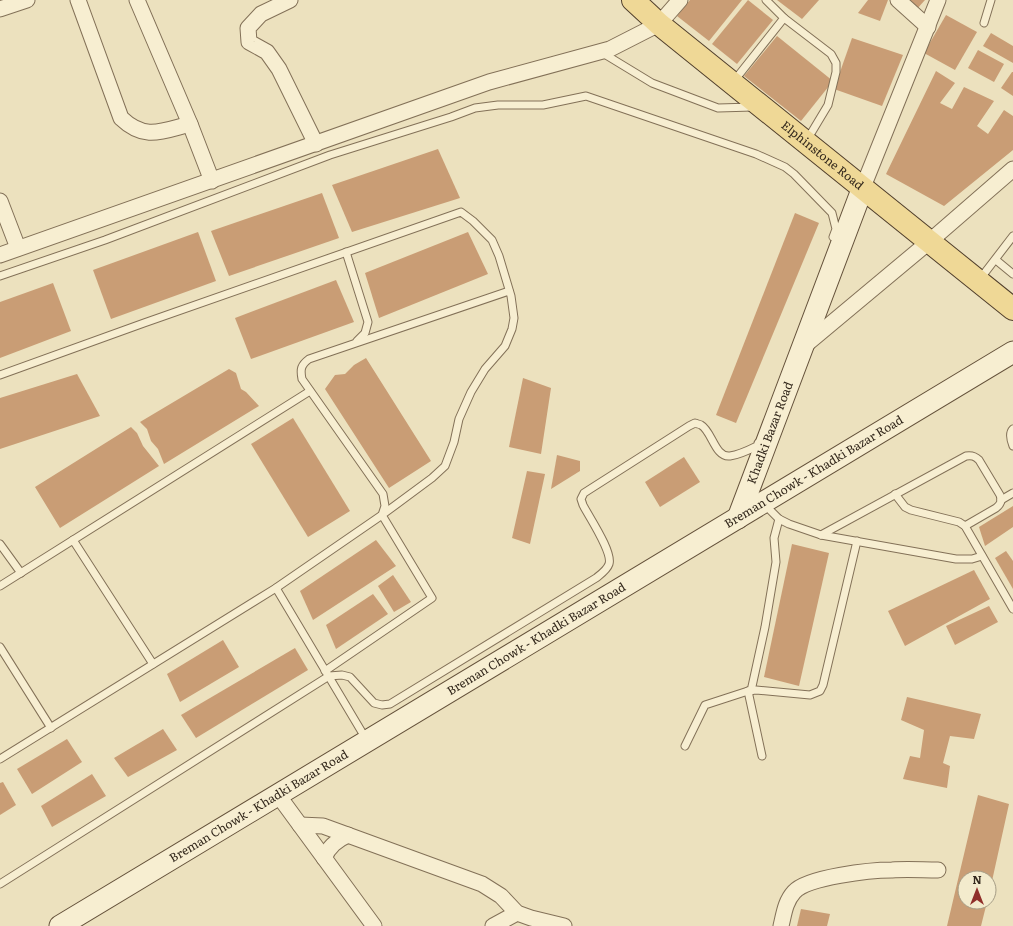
<svg xmlns="http://www.w3.org/2000/svg" width="1013" height="926" font-family="Literata,serif">
  <style>
    .building { fill: #c99d75 }
    .lines { fill: none; stroke-linecap: round; stroke-linejoin: round }
    .lane-casing { stroke: #837158; stroke-width: 9 }
    .street-casing { stroke: #837158; stroke-width: 17 }
    .secondary-casing { stroke: #65523b; stroke-width: 23 }
    .primary-casing { stroke: #513f2c; stroke-width: 24 }
    .lane { stroke: #f7eed1; stroke-width: 7 }
    .street { stroke: #f7eed1; stroke-width: 15 }
    .secondary { stroke: #f7eed1; stroke-width: 21 }
    .primary { stroke: #efd896; stroke-width: 22 }
    .labels { text-anchor: middle; stroke-width: 3; stroke-linejoin: round; paint-order: stroke }
    .street-label { font-size: 12px; fill: #33281c; stroke: #f3ebcd }
  </style>
  <rect width="100%" height="100%" fill="#ece1be"/>
  <g class="building">
    <path d="M 690,0 L 742,0 L 709,41 L 677,16 Z"/>
    <path d="M 748,0 L 773,20 L 737,64 L 712,44 Z"/>
    <path d="M 777,0 L 819,0 L 802,19 Z"/>
    <path d="M 868,0 L 888,0 L 880,21 L 858,13 Z"/>
    <path d="M 904,0 L 925,0 L 916,10 Z"/>
    <path d="M 946,15 L 977,32 L 955,70 L 924,53 Z"/>
    <path d="M 991,33 L 1013,46 L 1013,63 L 983,46 Z"/>
    <path d="M 777,36 L 833,81 L 801,121 L 744,76 Z"/>
    <path d="M 852,38 L 903,55 L 882,106 L 834,89 Z"/>
    <path d="M 978,50 L 1004,64 L 994,82 L 968,68 Z"/>
    <path d="M 936,71 L 955,83 L 940,103 L 952,109 L 964,87 L 994,101 L 977,126 L 988,134 L 1004,110 L 1013,116 L 1013,150 L 944,206 L 886,174 Z"/>
    <path d="M 1012,72 L 1013,72 L 1013,96 L 1001,88 Z"/>
    <path d="M 438,149 L 460,198 L 352,232 L 332,185 Z"/>
    <path d="M 322,193 L 339,238 L 229,276 L 211,231 Z"/>
    <path d="M 795,213 L 819,223 L 736,423 L 716,415 Z"/>
    <path d="M 198,232 L 216,281 L 111,319 L 93,270 Z"/>
    <path d="M 468,232 L 488,274 L 379,318 L 365,273 Z"/>
    <path d="M 336,280 L 354,322 L 251,359 L 235,318 Z"/>
    <path d="M 53,283 L 71,331 L 0,358 L 0,302 Z"/>
    <path d="M 366,358 L 431,461 L 389,488 L 325,389 L 335,375 L 345,374 L 354,365 Z"/>
    <path d="M 229,369 L 236,373 L 241,389 L 246,392 L 259,406 L 164,464 L 158,449 L 151,441 L 147,429 L 140,422 Z"/>
    <path d="M 77,374 L 100,416 L 0,449 L 0,398 Z"/>
    <path d="M 523,378 L 551,388 L 541,454 L 509,447 Z"/>
    <path d="M 293,418 L 350,511 L 308,537 L 251,444 Z"/>
    <path d="M 131,427 L 137,433 L 143,446 L 159,466 L 60,528 L 35,487 Z"/>
    <path d="M 557,455 L 580,461 L 580,471 L 551,489 Z"/>
    <path d="M 684,457 L 700,482 L 660,507 L 645,482 Z"/>
    <path d="M 527,471 L 545,474 L 530,544 L 512,538 Z"/>
    <path d="M 1013,506 L 1013,527 L 985,546 L 979,527 Z"/>
    <path d="M 376,540 L 396,566 L 313,620 L 300,591 Z"/>
    <path d="M 792,544 L 829,553 L 799,686 L 764,677 Z"/>
    <path d="M 1006,551 L 1013,561 L 1013,589 L 995,558 Z"/>
    <path d="M 974,570 L 990,599 L 905,646 L 888,611 Z"/>
    <path d="M 393,575 L 411,602 L 394,612 L 378,586 Z"/>
    <path d="M 373,594 L 388,614 L 336,649 L 326,625 Z"/>
    <path d="M 989,606 L 998,622 L 955,645 L 946,626 Z"/>
    <path d="M 223,640 L 239,667 L 180,702 L 167,674 Z"/>
    <path d="M 295,648 L 308,670 L 196,738 L 181,715 Z"/>
    <path d="M 907,697 L 981,714 L 974,739 L 950,736 L 943,763 L 950,766 L 947,788 L 903,779 L 910,756 L 920,758 L 924,730 L 901,720 Z"/>
    <path d="M 163,729 L 177,750 L 128,777 L 114,758 Z"/>
    <path d="M 67,739 L 82,762 L 32,794 L 17,769 Z"/>
    <path d="M 92,774 L 106,796 L 52,827 L 41,806 Z"/>
    <path d="M 3,782 L 16,805 L 0,815 L 0,783 Z"/>
    <path d="M 978,795 L 1009,804 L 990,890 L 989,878 L 965,878 L 965,902 L 987,902 L 981,926 L 947,926 Z"/>
    <path d="M 801,909 L 830,914 L 827,926 L 797,926 Z"/>
  </g>
  <g class="lines">
    <defs>
      <g id="lane">
        <path d="M 784,18 L 831,54 L 836,63 L 836,72 L 828,105 L 807,140"/>
        <path d="M 984,23 L 991,0"/>
        <path d="M 601,52 L 652,83 L 718,108 L 753,107"/>
        <path d="M 734,81 L 784,18 L 766,0"/>
        <path d="M 346,252 L 368,322 L 365,333 L 357,341"/>
        <path d="M 996,260 L 1013,274"/>
        <path d="M 0,276 L 105,240 L 330,155 L 451,117 L 475,108 L 498,105 L 543,105 L 586,96 L 756,154 L 785,167 L 794,174 L 832,213 L 836,229 L 833,237"/>
        <path d="M 980,279 L 1013,236"/>
        <path d="M 0,375 L 144,323 L 461,212 L 473,221 L 492,240 L 499,256 L 511,296 L 514,318 L 512,329 L 505,346 L 485,369 L 471,392 L 459,419 L 454,442 L 445,466 L 432,478 L 382,515 L 432,598 L 325,671"/>
        <path d="M 1013,429 C 1009,433 1011,441 1013,446"/>
        <path d="M 895,494 L 905,507 L 911,510 L 959,522 L 965,526 L 1013,609"/>
        <path d="M 1001,500 L 1013,493"/>
        <path d="M 764,504 L 779,519 L 789,524 L 821,535 L 956,559 L 972,559 L 982,556"/>
        <path d="M 821,535 L 966,456 C 972,455 975,456 979,460 L 1000,495 C 1002,501 1001,504 996,508 L 965,526"/>
        <path d="M 73,540 L 153,664"/>
        <path d="M 0,544 L 21,573"/>
        <path d="M 0,586 L 310,391"/>
        <path d="M 276,588 L 366,739"/>
        <path d="M 0,647 L 51,728"/>
        <path d="M 748,691 L 762,756"/>
        <path d="M 751,691 L 765,627 L 776,562 L 774,538 L 779,519"/>
        <path d="M 685,746 L 705,705 L 748,691 L 756,690 L 810,695 L 820,691 L 823,685 L 857,541"/>
        <path d="M 0,759 L 276,588 L 382,515 L 385,506 L 383,494 L 302,379 C 300,369 301,365 309,359 L 509,291"/>
        <path d="M 0,884 L 329,676 L 342,675 L 350,677 L 374,703 L 382,705 L 390,704 L 596,578 C 601,574 607,570 609,564 C 613,552 589,517 583,505 L 581,499 L 584,493 L 689,426 L 695,423 C 697,424 699,424 701,425 C 712,431 715,458 730,456 C 738,455 749,450 757,446 L 758,443"/>
      </g>
      <g id="street">
        <path d="M 78,0 L 121,118 C 145,141 162,131 190,124"/>
        <path d="M 137,0 L 190,124 L 212,181"/>
        <path d="M 290,0 L 261,14 L 248,28 L 249,42 L 267,52 L 279,69 L 316,144"/>
        <path d="M 898,0 L 928,27"/>
        <path d="M 0,9 L 27,0"/>
        <path d="M 863,187 L 938,0"/>
        <path d="M 0,201 L 18,248"/>
        <path d="M 0,255 L 489,82 L 610,49 L 659,24 L 680,0"/>
        <path d="M 803,347 L 930,241 L 1013,169"/>
        <path d="M 278,795 L 374,926"/>
        <path d="M 300,825 L 323,826 L 482,884 L 501,896 L 517,913 L 531,918 L 564,926"/>
        <path d="M 324,858 C 329,846 337,840 348,835"/>
        <path d="M 493,926 L 517,913"/>
        <path d="M 781,926 C 784,914 785,902 794,892 C 807,877 871,870 892,870 C 907,869 923,870 938,870"/>
      </g>
      <g id="secondary">
        <path id="s1" d="M 738,518 L 863,187"/>
        <path id="s2" d="M 60,926 L 1013,352"/>
      </g>
      <g id="primary">
        <path id="s3" d="M 633,0 L 659,24 L 1013,309"/>
      </g>
    </defs>
    <use href="#lane" class="lane-casing"/>
    <use href="#street" class="street-casing"/>
    <use href="#secondary" class="secondary-casing"/>
    <use href="#primary" class="primary-casing"/>
    <use href="#lane" class="lane"/>
    <use href="#street" class="street"/>
    <use href="#secondary" class="secondary"/>
    <use href="#primary" class="primary"/>
  </g>
  <g class="labels">
    <g class="street-label">
      <text dy="4" stroke="none"><textPath href="#s3" startOffset="245">Elphinstone Road</textPath></text>
      <text dy="4" stroke="none"><textPath href="#s1" startOffset="91">Khadki Bazar Road</textPath></text>
      <text dy="4" stroke="none"><textPath href="#s2" startOffset="880">Breman Chowk - Khadki Bazar Road</textPath></text>
      <text dy="4" stroke="none"><textPath href="#s2" startOffset="556">Breman Chowk - Khadki Bazar Road</textPath></text>
      <text dy="4" stroke="none"><textPath href="#s2" startOffset="232">Breman Chowk - Khadki Bazar Road</textPath></text>
    </g>
  </g>
  <g transform="translate(977 890)"><circle r="19" fill="#f3ebcd" stroke="#a69d86"/>
  <path d="M0-3L7 15L0 10L-7 15Z" fill="#902f2a"/>
  <text y="-6" font-size="11" font-weight="bold" text-anchor="middle" fill="#33281c">N</text>
  </g>
</svg>
